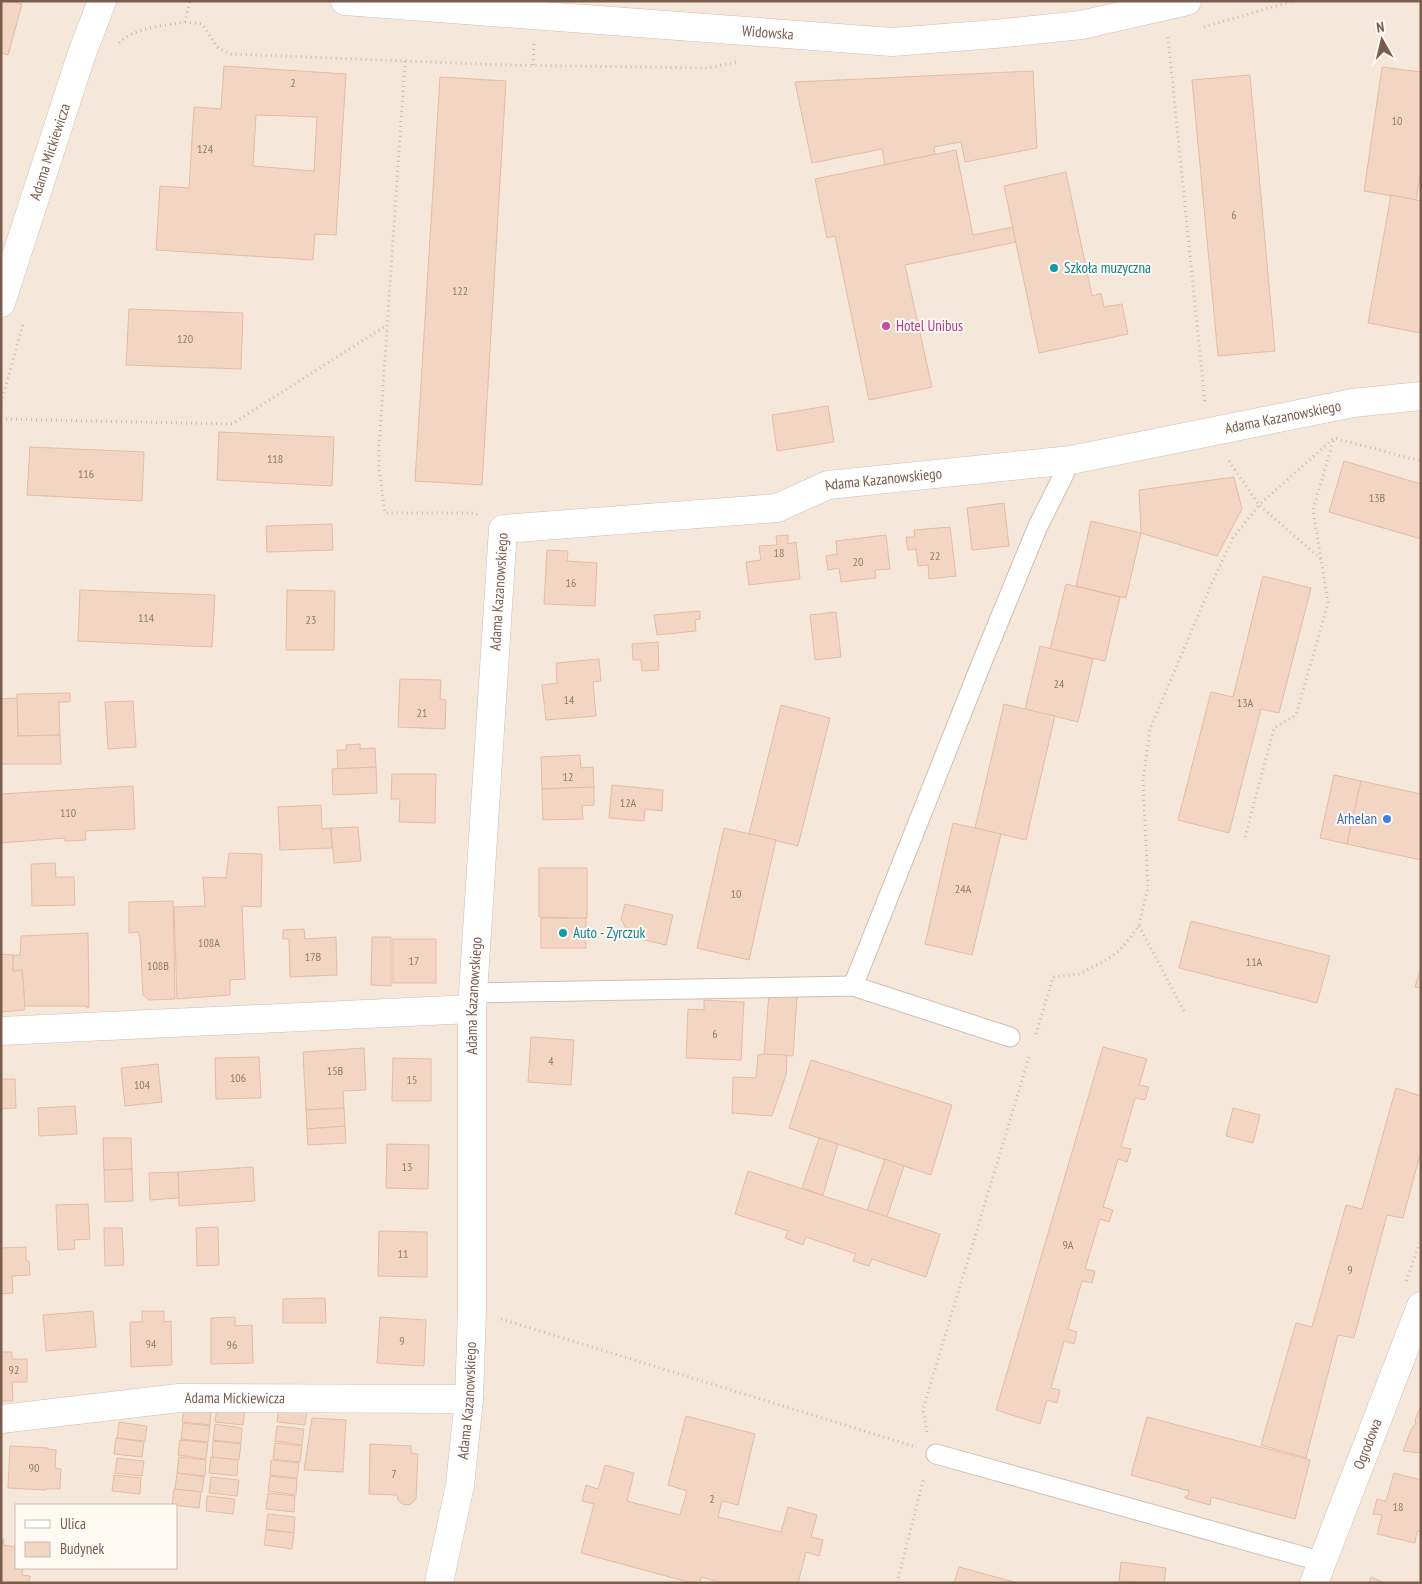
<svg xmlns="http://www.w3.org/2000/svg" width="1422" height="1584" font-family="'PT Sans Narrow',sans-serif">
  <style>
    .residential { fill: #f5e8da; fill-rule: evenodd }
    .building { fill: #f3d5c3; stroke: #e6bba3; fill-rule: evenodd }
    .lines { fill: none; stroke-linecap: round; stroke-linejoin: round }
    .service-casing { stroke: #d1beb0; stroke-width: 21 }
    .minor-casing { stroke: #d1beb0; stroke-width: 29 }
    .tertiary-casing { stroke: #d1beb0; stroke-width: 29 }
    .secondary-casing { stroke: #d6c0b0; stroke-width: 29 }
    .path { stroke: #d9b8a5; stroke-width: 3; stroke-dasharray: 1 4; stroke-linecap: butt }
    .service { stroke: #fff; stroke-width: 19 }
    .minor { stroke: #fff; stroke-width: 28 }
    .tertiary { stroke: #fff; stroke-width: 28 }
    .secondary { stroke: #fff; stroke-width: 28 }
    .culture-dot { fill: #0f9aa8; stroke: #fffaf3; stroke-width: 2 }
    .hotel-dot { fill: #d1479c; stroke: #fffaf3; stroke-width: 2 }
    .shop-dot { fill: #3f7fe0; stroke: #fffaf3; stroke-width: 2 }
    .labels { text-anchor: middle; stroke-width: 4; stroke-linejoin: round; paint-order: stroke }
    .number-label { font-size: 12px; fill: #987a6a }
    .street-label { font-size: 15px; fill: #7a5c4d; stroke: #fffaf3 }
    .culture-label { font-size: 15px; fill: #0d838f; stroke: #fffaf3; text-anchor: start }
    .hotel-label { font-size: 15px; fill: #b23c85; stroke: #fffaf3; text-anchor: start }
    .shop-label { font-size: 15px; fill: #366cbe; stroke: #fffaf3; text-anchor: end }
  </style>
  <rect width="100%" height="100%" fill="#fdf6ec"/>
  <path class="residential" d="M 1,1 L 1421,1 L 1421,1583 L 1,1583 ZM 16,1505 L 176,1505 L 176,1568 L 16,1568 Z"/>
  <g class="building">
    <path d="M 1,1 L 11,1 L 22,4 L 8,55 L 1,53 Z"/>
    <path d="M 224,66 L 346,74 L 336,235 L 315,234 L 313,260 L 156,250 L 160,186 L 189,188 L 194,107 L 221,109 ZM 256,115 L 317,117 L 314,171 L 253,166 Z"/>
    <path d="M 1382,67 L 1421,72 L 1421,170 L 1416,200 L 1364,191 Z"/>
    <path d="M 1033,71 L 1037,148 L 965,162 L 961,142 L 934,147 L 935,154 L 885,165 L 882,149 L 812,163 L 795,82 Z"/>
    <path d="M 1250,75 L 1275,351 L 1218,356 L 1192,80 Z"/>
    <path d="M 440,77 L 506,81 L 482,485 L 415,481 Z"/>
    <path d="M 956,150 L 973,235 L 1013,227 L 1016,242 L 905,265 L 932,387 L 869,400 L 835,236 L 827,238 L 815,179 Z"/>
    <path d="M 1066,172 L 1092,296 L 1101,293 L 1104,307 L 1122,304 L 1128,334 L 1039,353 L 1004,186 Z"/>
    <path d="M 1391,195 L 1421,201 L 1421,333 L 1368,323 Z"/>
    <path d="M 129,309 L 243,313 L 241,369 L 126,365 Z"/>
    <path d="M 828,406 L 834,442 L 777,451 L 772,415 Z"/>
    <path d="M 219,432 L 334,437 L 332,486 L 217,480 Z"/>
    <path d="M 30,447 L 144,452 L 142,501 L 27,495 Z"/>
    <path d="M 1344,461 L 1421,484 L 1421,539 L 1329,512 Z"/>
    <path d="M 1234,477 L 1242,509 L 1217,556 L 1141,533 L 1139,490 Z"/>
    <path d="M 1004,503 L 1009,546 L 972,550 L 967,508 Z"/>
    <path d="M 1091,521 L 1141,533 L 1126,598 L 1076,586 Z"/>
    <path d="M 332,524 L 333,550 L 267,552 L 266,526 Z"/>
    <path d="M 950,527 L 956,576 L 929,579 L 928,565 L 918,566 L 916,549 L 908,550 L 906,537 L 915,537 L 914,530 Z"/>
    <path d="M 788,535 L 788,544 L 796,542 L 800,579 L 749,585 L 746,562 L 761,560 L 759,546 L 777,545 L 776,536 Z"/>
    <path d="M 886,535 L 890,569 L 875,570 L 876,578 L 841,582 L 839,568 L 828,570 L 826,556 L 837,554 L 836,541 Z"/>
    <path d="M 547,550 L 568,551 L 567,561 L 597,563 L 595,606 L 544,604 Z"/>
    <path d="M 1263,576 L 1311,588 L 1279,713 L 1261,709 L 1229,833 L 1178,820 L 1211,692 L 1233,697 Z"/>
    <path d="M 1066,584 L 1120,597 L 1105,661 L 1050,649 Z"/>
    <path d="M 80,590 L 215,595 L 212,647 L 78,641 Z"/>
    <path d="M 287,590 L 335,591 L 334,650 L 286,650 Z"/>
    <path d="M 700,611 L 700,619 L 695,620 L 696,631 L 657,635 L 654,615 Z"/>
    <path d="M 836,612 L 841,657 L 815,660 L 810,615 Z"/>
    <path d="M 658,642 L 659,670 L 642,671 L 641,660 L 633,660 L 632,644 Z"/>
    <path d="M 1040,646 L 1093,659 L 1078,722 L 1025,709 Z"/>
    <path d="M 599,659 L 601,681 L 593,682 L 596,716 L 546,720 L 542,685 L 557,683 L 556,663 Z"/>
    <path d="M 400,679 L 441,680 L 440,699 L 446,700 L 445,729 L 398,727 Z"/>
    <path d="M 70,693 L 70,702 L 59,702 L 60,735 L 18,736 L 17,694 Z"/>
    <path d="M 17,698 L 18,736 L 60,735 L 61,764 L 1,764 L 1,699 Z"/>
    <path d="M 133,701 L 136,747 L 108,749 L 105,702 Z"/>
    <path d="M 1004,704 L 1055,716 L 1026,840 L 975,828 Z"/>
    <path d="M 781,705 L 830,718 L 798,846 L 749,834 Z"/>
    <path d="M 360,744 L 360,749 L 375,748 L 376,767 L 338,769 L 337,750 L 346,750 L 346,745 Z"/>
    <path d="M 580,755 L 581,768 L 593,767 L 594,787 L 542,789 L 541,757 Z"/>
    <path d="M 376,767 L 377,793 L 333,795 L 332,769 Z"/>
    <path d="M 392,774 L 436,774 L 435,823 L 399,822 L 400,799 L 391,799 Z"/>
    <path d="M 1334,775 L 1361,781 L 1347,844 L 1320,838 Z"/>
    <path d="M 1361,781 L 1421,794 L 1421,860 L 1347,844 Z"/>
    <path d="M 612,785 L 663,790 L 662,811 L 645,809 L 644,821 L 609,818 Z"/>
    <path d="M 133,786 L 135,829 L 85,831 L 86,840 L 65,841 L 65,838 L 1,843 L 1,794 Z"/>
    <path d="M 594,787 L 594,805 L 582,806 L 583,819 L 543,820 L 542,789 Z"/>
    <path d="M 321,805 L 322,829 L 331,828 L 332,848 L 280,850 L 278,807 Z"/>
    <path d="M 953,823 L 1001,834 L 972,955 L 925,944 Z"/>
    <path d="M 358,827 L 361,861 L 334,863 L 331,828 Z"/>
    <path d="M 724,828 L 776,840 L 749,960 L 697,948 Z"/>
    <path d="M 229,853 L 262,854 L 261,907 L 242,906 L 245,979 L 230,980 L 230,995 L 177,999 L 174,907 L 205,906 L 203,877 L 226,878 Z"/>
    <path d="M 55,863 L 56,877 L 74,877 L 75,905 L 32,906 L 31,864 Z"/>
    <path d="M 539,868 L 587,868 L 587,918 L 539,917 Z"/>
    <path d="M 173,901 L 175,999 L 149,1000 L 143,995 L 140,938 L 138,932 L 129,933 L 129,902 Z"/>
    <path d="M 625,904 L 673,915 L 666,945 L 631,937 L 621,919 Z"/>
    <rect x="541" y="918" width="45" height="30"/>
    <path d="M 1191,921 L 1330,956 L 1317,1003 L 1179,968 Z"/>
    <path d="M 304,929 L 305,939 L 336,937 L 337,975 L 290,977 L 289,939 L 283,939 L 283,930 Z"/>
    <path d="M 88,933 L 89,1007 L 87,1008 L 87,1006 L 25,1006 L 22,970 L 13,971 L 13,955 L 20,955 L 21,936 Z"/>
    <path d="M 372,937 L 391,937 L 391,986 L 371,985 Z"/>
    <rect x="393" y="939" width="43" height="44"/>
    <path d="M 1,954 L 13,955 L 13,971 L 22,970 L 25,1006 L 24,1010 L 1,1012 Z"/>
    <path d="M 1421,967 L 1421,988 L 1415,987 Z"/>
    <path d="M 769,995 L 797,997 L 793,1056 L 764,1054 Z"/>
    <path d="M 704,1000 L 744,1002 L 741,1060 L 686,1058 L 688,1009 L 704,1010 Z"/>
    <path d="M 531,1037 L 574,1040 L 571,1085 L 528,1082 Z"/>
    <path d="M 1103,1047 L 1147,1059 L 1139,1085 L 1149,1087 L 1145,1100 L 1135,1098 L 1121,1147 L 1131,1149 L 1127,1162 L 1118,1159 L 1103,1207 L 1113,1210 L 1109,1222 L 1100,1219 L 1085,1269 L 1095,1271 L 1092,1283 L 1082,1281 L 1068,1329 L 1077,1332 L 1074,1344 L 1064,1341 L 1051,1388 L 1060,1390 L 1057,1403 L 1047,1400 L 1040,1424 L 996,1410 Z"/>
    <path d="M 364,1048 L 366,1090 L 343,1091 L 344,1108 L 306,1110 L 303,1052 Z"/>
    <path d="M 764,1054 L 787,1055 L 786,1075 L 772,1116 L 732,1113 L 733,1077 L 756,1078 L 758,1055 Z"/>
    <path d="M 259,1057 L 261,1098 L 216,1099 L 215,1058 Z"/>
    <path d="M 393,1058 L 431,1059 L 431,1101 L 392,1101 Z"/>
    <path d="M 811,1060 L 952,1105 L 931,1175 L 789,1128 Z"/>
    <path d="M 158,1064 L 162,1102 L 125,1106 L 121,1068 Z"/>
    <path d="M 1,1079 L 15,1079 L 16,1108 L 1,1109 Z"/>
    <path d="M 1396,1088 L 1421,1096 L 1421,1151 L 1403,1218 L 1387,1215 L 1354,1338 L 1338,1335 L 1306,1458 L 1261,1445 L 1296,1323 L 1312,1327 L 1346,1205 L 1362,1209 Z"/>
    <path d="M 75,1106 L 77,1134 L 39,1136 L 38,1108 Z"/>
    <path d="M 344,1108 L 345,1126 L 307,1129 L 306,1110 Z"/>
    <path d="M 1233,1108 L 1260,1115 L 1253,1143 L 1226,1136 Z"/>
    <path d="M 345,1126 L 346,1143 L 308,1145 L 307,1129 Z"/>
    <path d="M 103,1138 L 131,1138 L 132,1169 L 104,1170 Z"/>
    <path d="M 819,1138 L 838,1144 L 823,1195 L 802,1188 Z"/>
    <path d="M 387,1144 L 429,1145 L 428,1189 L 386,1188 Z"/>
    <path d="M 885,1159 L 904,1166 L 887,1217 L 867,1211 Z"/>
    <path d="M 253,1167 L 255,1201 L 179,1206 L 178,1172 Z"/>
    <path d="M 132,1169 L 133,1201 L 105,1202 L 104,1170 Z"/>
    <path d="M 748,1171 L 940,1234 L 926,1277 L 872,1259 L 869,1266 L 853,1261 L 856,1254 L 806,1237 L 803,1245 L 785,1238 L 788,1231 L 735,1214 Z"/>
    <path d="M 178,1172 L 179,1198 L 150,1200 L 149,1173 Z"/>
    <path d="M 88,1204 L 90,1239 L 74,1240 L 75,1249 L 58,1250 L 56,1205 Z"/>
    <path d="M 218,1227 L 219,1265 L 197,1266 L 196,1228 Z"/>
    <path d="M 104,1228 L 122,1228 L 124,1265 L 105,1266 Z"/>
    <path d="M 379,1231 L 427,1232 L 427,1277 L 378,1276 Z"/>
    <path d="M 26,1247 L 26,1261 L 29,1261 L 30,1275 L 12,1276 L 13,1293 L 1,1294 L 1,1248 Z"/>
    <path d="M 325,1298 L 326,1323 L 283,1323 L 283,1299 Z"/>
    <path d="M 93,1311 L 96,1347 L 46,1351 L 43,1315 Z"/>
    <path d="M 142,1311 L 164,1311 L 164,1322 L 171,1321 L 172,1365 L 131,1367 L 130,1322 L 142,1322 Z"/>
    <path d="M 235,1317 L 235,1326 L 252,1325 L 253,1363 L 211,1364 L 211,1318 Z"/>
    <path d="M 380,1317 L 426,1320 L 424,1366 L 377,1363 Z"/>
    <path d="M 1,1352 L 12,1352 L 12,1359 L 27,1359 L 27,1382 L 12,1382 L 13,1401 L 1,1401 Z"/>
    <path d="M 1421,1405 L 1421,1453 L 1403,1451 L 1411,1430 L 1416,1423 L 1415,1420 Z"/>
    <path d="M 184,1406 L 211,1409 L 210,1425 L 182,1422 Z"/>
    <path d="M 217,1406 L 245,1410 L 243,1425 L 215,1422 Z"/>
    <path d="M 279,1407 L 307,1410 L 305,1425 L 277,1422 Z"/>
    <path d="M 686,1416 L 755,1434 L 738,1505 L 722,1501 L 718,1517 L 781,1532 L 788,1507 L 817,1515 L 811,1537 L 823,1540 L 819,1556 L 806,1552 L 798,1583 L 723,1583 L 701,1577 L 700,1583 L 692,1583 L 581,1553 L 594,1504 L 582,1501 L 586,1485 L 598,1489 L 605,1465 L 634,1473 L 627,1501 L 680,1515 L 687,1491 L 668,1485 Z"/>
    <path d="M 1147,1417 L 1310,1460 L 1295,1519 L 1211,1497 L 1210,1505 L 1185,1498 L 1185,1496 L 1188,1496 L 1189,1491 L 1131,1475 Z"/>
    <path d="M 312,1418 L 346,1420 L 343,1472 L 304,1470 Z"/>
    <path d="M 119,1422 L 147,1426 L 145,1441 L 117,1438 Z"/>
    <path d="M 183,1423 L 210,1426 L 208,1442 L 181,1439 Z"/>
    <path d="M 215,1424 L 242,1428 L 241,1443 L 213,1440 Z"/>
    <path d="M 277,1426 L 304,1429 L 302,1445 L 275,1441 Z"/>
    <path d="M 116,1438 L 144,1442 L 142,1457 L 114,1454 Z"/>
    <path d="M 180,1440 L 208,1443 L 206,1459 L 178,1455 Z"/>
    <path d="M 213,1441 L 241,1444 L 239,1460 L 212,1457 Z"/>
    <path d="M 275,1443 L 302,1446 L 300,1462 L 273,1459 Z"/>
    <path d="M 370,1444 L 411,1446 L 411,1453 L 418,1454 L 416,1499 L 411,1504 L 404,1505 L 398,1500 L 397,1495 L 369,1494 Z"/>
    <path d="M 10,1446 L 48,1448 L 48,1449 L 56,1450 L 55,1468 L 61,1469 L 60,1489 L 46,1489 L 46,1490 L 8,1488 Z"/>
    <path d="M 179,1457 L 206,1460 L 205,1476 L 177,1473 Z"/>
    <path d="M 211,1457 L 238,1460 L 237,1476 L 209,1473 Z"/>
    <path d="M 117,1458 L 144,1461 L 142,1476 L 115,1473 Z"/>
    <path d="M 271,1460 L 299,1463 L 297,1478 L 270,1475 Z"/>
    <path d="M 177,1473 L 204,1477 L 202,1492 L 175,1489 Z"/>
    <path d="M 1394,1473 L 1421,1480 L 1421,1532 L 1417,1531 L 1415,1543 L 1377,1534 L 1382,1515 L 1373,1514 L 1377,1499 L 1386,1501 Z"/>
    <path d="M 114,1475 L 141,1478 L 140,1494 L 112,1491 Z"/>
    <path d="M 270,1476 L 297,1479 L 296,1495 L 268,1491 Z"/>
    <path d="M 211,1477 L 239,1480 L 237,1496 L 209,1493 Z"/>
    <path d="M 174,1489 L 201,1492 L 199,1508 L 172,1505 Z"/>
    <path d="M 268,1493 L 295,1496 L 294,1512 L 266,1509 Z"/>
    <path d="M 207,1496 L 235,1499 L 233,1514 L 206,1511 Z"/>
    <path d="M 268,1514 L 295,1517 L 294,1533 L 266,1529 Z"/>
    <path d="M 266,1530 L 294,1533 L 292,1549 L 264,1545 Z"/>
    <path d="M 1,1539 L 4,1539 L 3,1545 L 16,1547 L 16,1568 L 23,1568 L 22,1575 L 30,1576 L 29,1583 L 1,1583 Z"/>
    <path d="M 1121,1562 L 1166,1568 L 1164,1583 L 1119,1581 Z"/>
    <path d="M 959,1567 L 1018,1583 L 954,1583 Z"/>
    <path d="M 1371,1577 L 1385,1583 L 1369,1583 Z"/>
  </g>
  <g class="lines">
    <defs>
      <g id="service">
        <path d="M 853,986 L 982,662 L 1038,526 L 1071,460"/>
        <path d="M 473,993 L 853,986 L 1010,1037"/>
        <path d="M 936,1454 L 1323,1562"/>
      </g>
      <g id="minor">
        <path d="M 1,1031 L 472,1009"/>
        <path id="s1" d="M 1,1419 L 179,1398 L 469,1399"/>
        <path id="s2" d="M 439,1583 L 460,1485 L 469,1399 L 472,1310 L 472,1009 L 503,529 L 777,508 L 828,485 L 1071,460 L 1353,403 L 1421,396"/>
        <path id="s3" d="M 1314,1583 L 1421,1306"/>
      </g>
      <g id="tertiary">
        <path id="s4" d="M 345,1 L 892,42 L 995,34 L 1081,25 L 1187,1"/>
      </g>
      <g id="secondary">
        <path id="s5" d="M 1,303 L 81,56 L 102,1"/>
      </g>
    </defs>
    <use href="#service" class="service-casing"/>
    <use href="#minor" class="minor-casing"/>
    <use href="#tertiary" class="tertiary-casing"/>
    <use href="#secondary" class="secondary-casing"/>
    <g class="path">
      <path d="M 185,22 L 202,24 L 218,48 L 231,54 L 505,65 L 708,68 L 737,62"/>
      <path d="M 1204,27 L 1293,1"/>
      <path d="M 1168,37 L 1205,404"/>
      <path d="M 119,43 C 135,27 163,26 185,22 L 190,1"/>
      <path d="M 405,61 L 379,447 L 379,468 L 385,513 L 474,513 L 478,515"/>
      <path d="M 533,65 L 534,43"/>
      <path d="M 1,403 L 23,324"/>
      <path d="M 1,419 L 232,424 L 387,325"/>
      <path d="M 1321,559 L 1259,505 L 1334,438 L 1421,461"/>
      <path d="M 1245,837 L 1274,728 L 1296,715 L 1328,603 L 1313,510 L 1334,438 L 1333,438"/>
      <path d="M 1139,926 L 1184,1011"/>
      <path d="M 1036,1034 L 1053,977 L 1079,974 L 1103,962 L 1119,951 L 1131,937 L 1139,925 L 1148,887 L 1143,781 L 1150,729 L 1211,585 L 1233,538 L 1259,505 L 1227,458"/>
      <path d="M 1406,1281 L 1421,1240"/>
      <path d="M 501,1319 L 913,1446"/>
      <path d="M 927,1432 L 923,1409 L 1030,1054"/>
      <path d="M 897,1583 L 924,1477"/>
    </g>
    <use href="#service" class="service"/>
    <use href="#minor" class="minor"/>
    <use href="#tertiary" class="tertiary"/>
    <use href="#secondary" class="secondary"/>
  </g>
  <g class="culture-dot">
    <circle cx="1054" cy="268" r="5"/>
    <circle cx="563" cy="933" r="5"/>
  </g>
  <circle class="hotel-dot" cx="886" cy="326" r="5"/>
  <circle class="shop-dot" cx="1387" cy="819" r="5"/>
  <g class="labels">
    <g class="number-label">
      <text x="293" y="87">2</text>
      <text x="1397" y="125">10</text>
      <text x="205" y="153">124</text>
      <text x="1234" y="219">6</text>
      <text x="460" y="295">122</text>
      <text x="185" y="343">120</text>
      <text x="275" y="463">118</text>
      <text x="86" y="478">116</text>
      <text x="1377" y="502">13B</text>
      <text x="779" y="557">18</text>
      <text x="935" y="560">22</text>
      <text x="858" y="566">20</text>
      <text x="571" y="587">16</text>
      <text x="146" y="622">114</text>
      <text x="311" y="624">23</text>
      <text x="1059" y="688">24</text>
      <text x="569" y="704">14</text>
      <text x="1245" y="707">13A</text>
      <text x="422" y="717">21</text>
      <text x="568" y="781">12</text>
      <text x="628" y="807">12A</text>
      <text x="68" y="817">110</text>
      <text x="963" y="893">24A</text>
      <text x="736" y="898">10</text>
      <text x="209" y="947">108A</text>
      <text x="313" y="961">17B</text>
      <text x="414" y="965">17</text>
      <text x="1254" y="966">11A</text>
      <text x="158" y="970">108B</text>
      <text x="715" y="1038">6</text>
      <text x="551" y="1065">4</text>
      <text x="335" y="1075">15B</text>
      <text x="238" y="1082">106</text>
      <text x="412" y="1084">15</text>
      <text x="142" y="1089">104</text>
      <text x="407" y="1171">13</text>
      <text x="1068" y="1249">9A</text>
      <text x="403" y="1258">11</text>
      <text x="1350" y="1274">9</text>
      <text x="402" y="1345">9</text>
      <text x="151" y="1348">94</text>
      <text x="232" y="1349">96</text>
      <text x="14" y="1374">92</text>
      <text x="34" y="1472">90</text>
      <text x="394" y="1478">7</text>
      <text x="712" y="1503">2</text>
      <text x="1398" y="1511">18</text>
    </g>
    <g class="street-label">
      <text dy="5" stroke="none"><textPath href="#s4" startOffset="424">Widowska</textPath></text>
      <text dy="5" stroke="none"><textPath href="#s5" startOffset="159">Adama Mickiewicza</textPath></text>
      <text dy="5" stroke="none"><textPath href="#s2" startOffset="1849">Adama Kazanowskiego</textPath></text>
      <text dy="5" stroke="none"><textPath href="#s2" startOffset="1444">Adama Kazanowskiego</textPath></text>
      <text dy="5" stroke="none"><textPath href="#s2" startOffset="995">Adama Kazanowskiego</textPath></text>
      <text dy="5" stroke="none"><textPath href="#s2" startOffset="590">Adama Kazanowskiego</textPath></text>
      <text dy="5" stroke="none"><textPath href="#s1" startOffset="235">Adama Mickiewicza</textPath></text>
      <text dy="5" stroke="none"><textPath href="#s2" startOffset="185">Adama Kazanowskiego</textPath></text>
      <text dy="5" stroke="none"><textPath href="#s3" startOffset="149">Ogrodowa</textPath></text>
    </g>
    <g class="culture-label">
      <text x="1064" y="273">Szkoła muzyczna</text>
      <text x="573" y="938">Auto - Zyrczuk</text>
    </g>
    <g class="hotel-label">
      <text x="896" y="331">Hotel Unibus</text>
    </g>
    <g class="shop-label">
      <text x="1377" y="824">Arhelan</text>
    </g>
  </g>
  <rect width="1422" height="1584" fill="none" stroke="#7a5c4d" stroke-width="5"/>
  <rect x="15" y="1504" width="162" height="65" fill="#fffaf3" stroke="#cabbb1"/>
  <rect x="25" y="1520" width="25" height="8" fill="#ffffff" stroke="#cabbb1"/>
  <text x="60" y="1529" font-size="15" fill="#7a5c4d">Ulica</text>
  <rect x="25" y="1542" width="25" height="15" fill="#f3d5c3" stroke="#cabbb1"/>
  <text x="60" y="1554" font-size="15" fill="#7a5c4d">Budynek</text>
  <g transform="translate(1382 40) rotate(352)" stroke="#fffaf3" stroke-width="4" paint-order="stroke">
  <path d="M0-4L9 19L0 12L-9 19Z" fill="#7a5c4d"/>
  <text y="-8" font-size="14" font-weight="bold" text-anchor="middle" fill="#7a5c4d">N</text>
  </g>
</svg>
